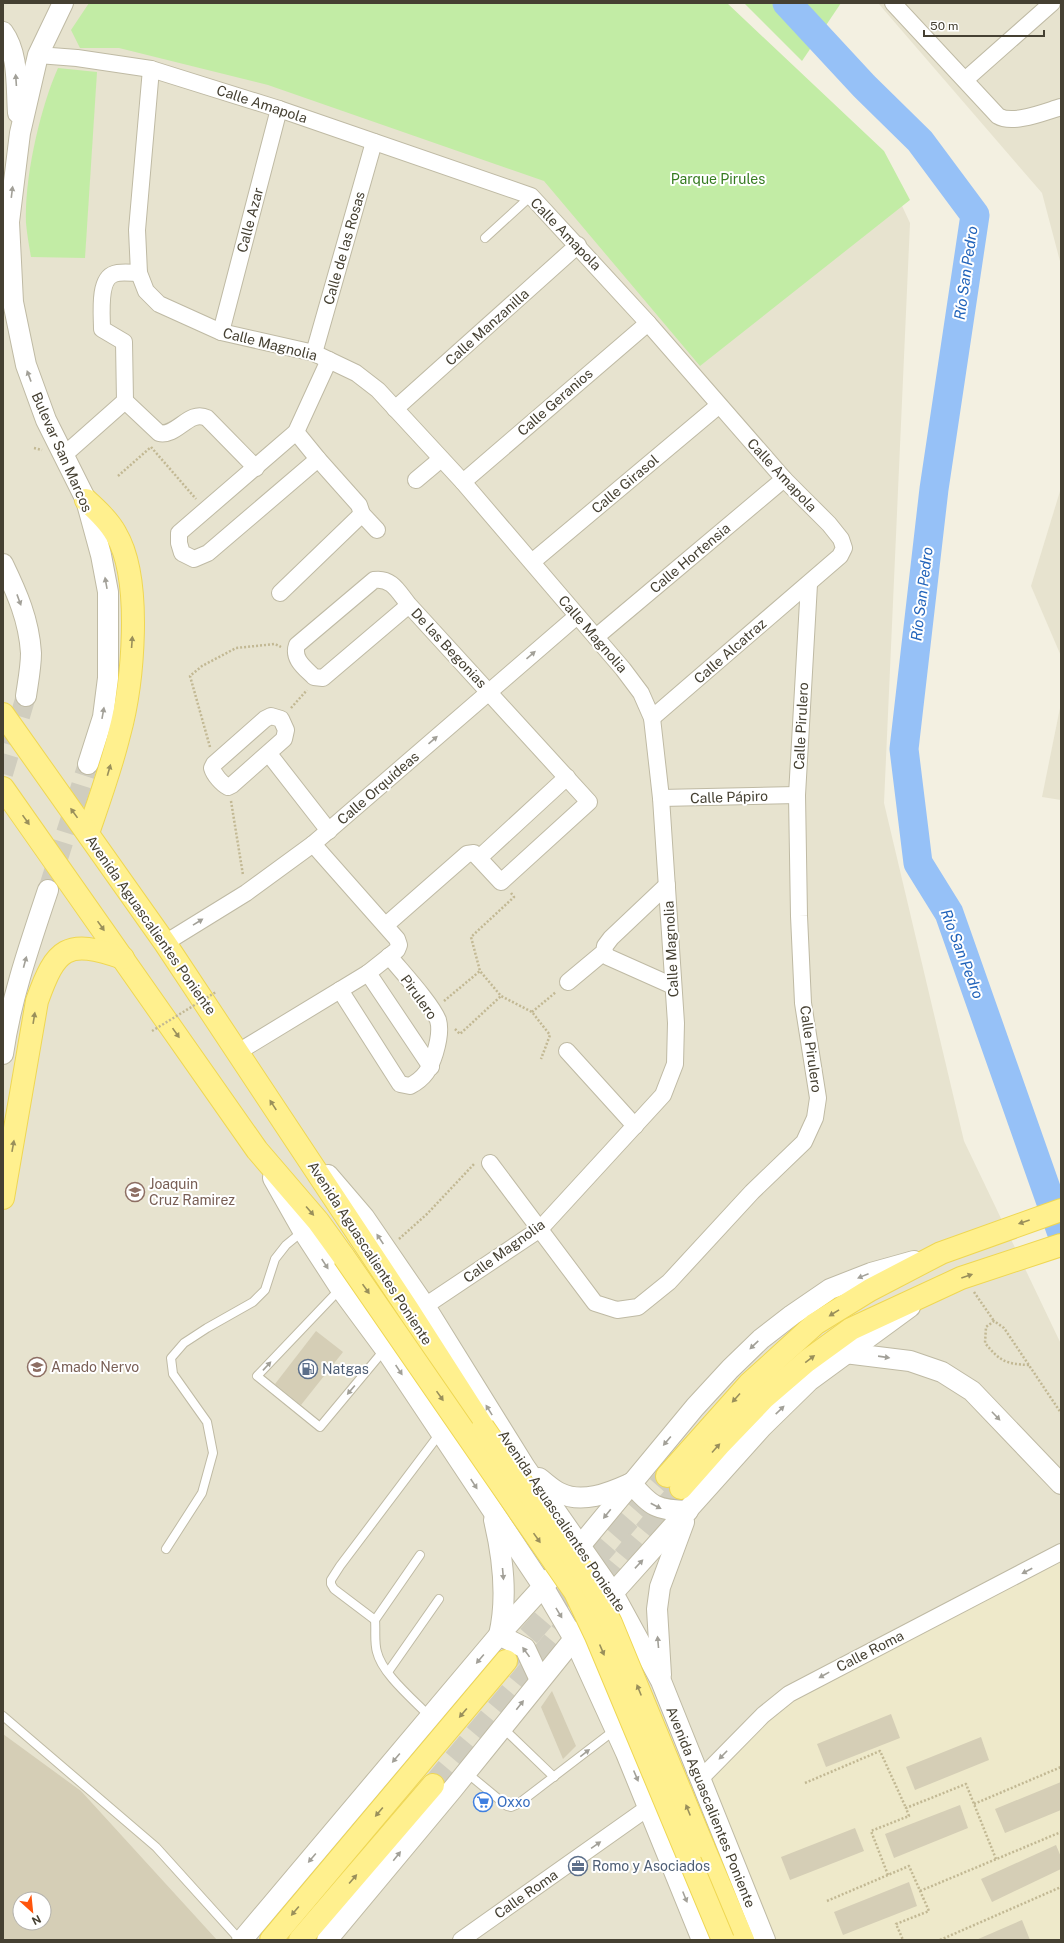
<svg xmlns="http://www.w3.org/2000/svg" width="1064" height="1943" font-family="'Public Sans',sans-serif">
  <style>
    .residential { fill: #e7e3cf; fill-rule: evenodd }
    .education { fill: #eee9ca }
    .green { fill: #c2eca5 }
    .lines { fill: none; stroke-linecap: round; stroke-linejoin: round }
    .river { stroke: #96c1f7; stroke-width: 29 }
    .building { fill: #d5ceb6; fill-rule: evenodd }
    .tertiary-tunnel { stroke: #d0cdbe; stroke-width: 20; stroke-dasharray: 20 10; stroke-linecap: butt }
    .primary-tunnel { stroke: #d0cdbe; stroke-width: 22; stroke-dasharray: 22 11; stroke-linecap: butt }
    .service-casing { stroke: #bfbaa4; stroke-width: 10 }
    .minor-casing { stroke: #bfbaa4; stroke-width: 18 }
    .tertiary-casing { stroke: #bfbaa4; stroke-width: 22 }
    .primary-casing { stroke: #efd753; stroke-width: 24 }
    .path { stroke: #c2b893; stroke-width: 2.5; stroke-dasharray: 2 2; stroke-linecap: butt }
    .service { stroke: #fff; stroke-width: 8 }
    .minor { stroke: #fff; stroke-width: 16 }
    .tertiary { stroke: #fff; stroke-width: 20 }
    .primary { stroke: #fff08e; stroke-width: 22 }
    .primary-bridge-casing { stroke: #efd753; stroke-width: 24; stroke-linecap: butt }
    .path-bridge { stroke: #c2b893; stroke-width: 2.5; stroke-dasharray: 2 2; stroke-linecap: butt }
    .primary-bridge { stroke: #fff08e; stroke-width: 22 }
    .oneway { fill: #a2a098 }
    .oneway2 { fill: #998f5b }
    .labels { text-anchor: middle; stroke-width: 4; stroke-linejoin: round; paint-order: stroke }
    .street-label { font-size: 14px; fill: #454032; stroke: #fff }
    .park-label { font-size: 14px; fill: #357b20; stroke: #fff }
    .education-label { font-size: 14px; fill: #785e54; stroke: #fff; text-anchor: start }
    .service-label { font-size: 14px; fill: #4e5e75; stroke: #fff; text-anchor: start }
    .shop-label { font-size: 14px; fill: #366cbe; stroke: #fff; text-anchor: start }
    .water-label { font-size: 15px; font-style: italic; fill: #2163ba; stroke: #fff }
  </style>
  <rect width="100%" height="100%" fill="#f3f0e1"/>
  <g class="residential">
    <path d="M 3,3 L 715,3 L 881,161 L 910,223 L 884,803 L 964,1141 L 1061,1344 L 1061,1940 L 3,1940 ZM 20,1899 L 44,1899 L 44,1923 L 20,1923 Z"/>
    <path d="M 878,3 L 1061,3 L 1061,265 L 1042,193 Z"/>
    <path d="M 1061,488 L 1061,656 L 1031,586 Z"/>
    <path d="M 1061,703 L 1061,800 L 1042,797 Z"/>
  </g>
  <path class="education" d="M 1061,1552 L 1061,1940 L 765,1940 L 700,1779 L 763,1715 Z"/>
  <g class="green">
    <path d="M 89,3 L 727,3 L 884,151 L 910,200 L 700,366 L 544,181 L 268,85 L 119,48 L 80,48 L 71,30 Z"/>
    <path d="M 744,3 L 841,3 L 802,61 Z"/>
    <path d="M 58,68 L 97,72 L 85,258 L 31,257 C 29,246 27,234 26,223 C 24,179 40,108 58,68 Z"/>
  </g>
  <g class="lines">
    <path class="river" d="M 787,3 L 864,86 L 920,141 L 975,215 L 934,489 L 904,749 L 918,863 L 949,913 L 1061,1231"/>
  </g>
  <g class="building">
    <path d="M 316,1331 L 343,1352 L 301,1405 L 275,1384 Z"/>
    <path d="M 552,1691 L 576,1746 L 563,1759 L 541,1707 Z"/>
    <path d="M 891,1714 L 900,1738 L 826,1767 L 817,1744 Z"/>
    <path d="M 3,1734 L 81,1791 L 217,1940 L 3,1940 ZM 20,1899 L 44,1899 L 44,1923 L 20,1923 Z"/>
    <path d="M 981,1737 L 989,1760 L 915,1790 L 906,1767 Z"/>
    <path d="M 1061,1782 L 1061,1810 L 1005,1833 L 995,1809 Z"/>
    <path d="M 960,1805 L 968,1828 L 894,1858 L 885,1834 Z"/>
    <path d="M 855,1828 L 864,1851 L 790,1880 L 781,1857 Z"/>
    <path d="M 1056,1845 L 1061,1857 L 1061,1869 L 992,1902 L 981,1879 Z"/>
    <path d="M 909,1882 L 917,1906 L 843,1935 L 834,1912 Z"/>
    <path d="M 1022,1920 L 1030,1940 L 976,1940 Z"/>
  </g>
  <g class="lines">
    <g class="tertiary-tunnel">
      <path d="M 3,774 L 26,696"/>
      <path d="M 48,890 L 88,764"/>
    </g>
    <g class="primary-tunnel">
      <path d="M 507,1661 L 667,1476"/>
      <path d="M 433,1785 L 681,1488"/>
    </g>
    <defs>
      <g id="service">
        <path d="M 485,238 L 531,196"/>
        <path d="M 340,1289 L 257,1376 L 320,1427 L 385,1349"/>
        <path d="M 166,1549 L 202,1493 L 213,1453 L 207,1422 L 173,1374 L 171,1358 L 184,1343 L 207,1328 L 253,1302 L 265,1290 L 275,1259 L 286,1245 L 303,1231"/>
        <path d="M 375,1620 L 420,1555"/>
        <path d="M 388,1672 L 439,1599"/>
        <path d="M 3,1716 L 156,1847 L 240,1940"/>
        <path d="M 430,1717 C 414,1700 382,1674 377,1652 C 374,1642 376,1630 375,1620 L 334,1589 L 331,1584 L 331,1580 L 340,1566 L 441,1432"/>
        <path d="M 503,1728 L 554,1777"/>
        <path d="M 467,1773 L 507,1806 L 511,1807 L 518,1804 L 616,1729"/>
      </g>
      <g id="minor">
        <path d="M 893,3 L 998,116 C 1013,125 1044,112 1061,107"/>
        <path d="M 38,55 L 77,58 L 151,69 L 279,109 L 531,196 L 648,323 L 784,479 L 829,524 L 841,539 L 844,548 L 840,556 L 652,718"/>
        <path d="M 151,69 L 137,230 L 139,273 L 146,291 L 159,304 L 221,332 L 314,353 L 356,373 L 378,390 L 463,482 L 623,669 L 641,693 L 652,718 L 661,798 L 676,1023 L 675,1064 L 663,1095 L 540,1229 L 425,1306"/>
        <path d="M 965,80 L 1052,3"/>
        <path d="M 221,332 L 279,109"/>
        <path d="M 314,353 L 374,142"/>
        <path d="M 125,401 L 124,342 L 102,329 C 102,315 98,279 114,274 C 120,271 132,273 139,273"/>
        <path d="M 125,401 L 159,433 C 177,437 189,409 207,418 L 256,468"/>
        <path d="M 395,409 L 578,245"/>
        <path d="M 296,432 L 318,459 L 359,505 L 362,514 L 377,530"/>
        <path d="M 64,455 L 125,401"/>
        <path d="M 318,459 L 208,553 L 194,559 L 182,553 L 179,543 L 179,533 L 296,432 L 329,360"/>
        <path d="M 416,480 L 441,459"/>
        <path d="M 463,482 L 648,323"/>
        <path d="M 532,562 L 718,406"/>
        <path d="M 280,593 L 362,514"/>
        <path d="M 596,637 L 784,479"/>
        <path d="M 271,716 L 281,719 L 286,730 L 284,739 L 232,785 L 228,787 C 222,784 214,775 212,768 L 214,764 L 265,719 Z"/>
        <path d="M 269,754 L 329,831"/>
        <path d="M 661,798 L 797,795"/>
        <path d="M 479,858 L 567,777"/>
        <path d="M 386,925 L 467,854 L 474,853 L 501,882 L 589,802 L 409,605 C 399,593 392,577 374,580 L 297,645 C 292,659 305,668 314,677 L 323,678 L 409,605"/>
        <path d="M 165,943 L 246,893 L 313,844 L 577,616"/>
        <path d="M 604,952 L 608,957 L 673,986"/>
        <path d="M 368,973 L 431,1067"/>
        <path d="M 568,982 L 604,952 L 605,946 L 611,938 L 667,885"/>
        <path d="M 340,990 L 400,1084 L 410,1086 C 425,1078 430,1069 435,1053 C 438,1043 441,1030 438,1020 C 431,1003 402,972 389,956"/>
        <path d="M 567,1051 L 635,1126"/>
        <path d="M 238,1052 L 368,973 L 397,950 L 399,945 L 397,939 L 313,844"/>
        <path d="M 490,1163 L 595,1303 L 617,1310 L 638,1307 L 669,1282 L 752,1192 L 804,1142 L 815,1118 L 818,1098 L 803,1003 L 799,916 L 797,795 L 809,584"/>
        <path d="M 700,1779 L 763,1715 L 789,1694 L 1061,1552"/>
        <path d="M 461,1940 L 649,1807"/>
      </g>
      <g id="tertiary">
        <path d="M 63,3 L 38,55 L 20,133 L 9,222 L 13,302 L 26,365 L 46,420 L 86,500 L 101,555 L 108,592 L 108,678 L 103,717 L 88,764"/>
        <path d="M 3,32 C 19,54 16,86 18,113"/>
        <path d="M 3,564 C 17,593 29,620 31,653 C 31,667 28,682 26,696"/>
        <path d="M 3,1054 C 11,998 30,944 48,890"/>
        <path d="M 328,1175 L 364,1217 L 425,1306 L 525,1467 L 613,1593 L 661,1681 L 765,1940"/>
        <path d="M 273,1178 L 303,1231 L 340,1288 L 385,1349 L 453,1451 L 544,1588 L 574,1639 L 626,1753 L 702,1940"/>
        <path d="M 845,1353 L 910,1361 L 942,1372 L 972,1391 L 1061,1484"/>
        <path d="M 539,1478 C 546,1483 553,1490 560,1493 C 582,1504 609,1493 629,1484"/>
        <path d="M 631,1483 C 651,1507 657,1510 688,1511"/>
        <path d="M 494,1520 C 503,1558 508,1597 499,1635 L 525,1648 L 540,1680"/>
        <path d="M 605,1602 L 762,1427 L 809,1381 L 910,1307"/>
        <path d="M 661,1675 L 657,1609 L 660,1587 L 684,1522"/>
        <path d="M 242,1940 L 499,1635 L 580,1546 L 695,1407 L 730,1369 L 761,1339 L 792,1315 L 830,1289 L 871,1273 L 914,1261"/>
        <path d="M 327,1940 L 452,1790 L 582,1629"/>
      </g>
      <g id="primary">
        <path d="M 86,500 C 97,510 109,521 116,534 C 143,580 133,684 119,735 C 111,768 99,801 88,833"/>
        <path d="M 3,714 L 165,943 L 407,1308 L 483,1427"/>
        <path d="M 3,788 L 257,1150 L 318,1221 L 344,1257"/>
        <path d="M 3,1198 L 37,1001 C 56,948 66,938 123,958"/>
        <path d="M 667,1476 L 749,1384 L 815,1324 L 870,1290 L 941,1253 L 1061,1210"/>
        <path d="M 681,1488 L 719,1445 L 764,1398 L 807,1361 L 851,1329 L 961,1278 L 1061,1245"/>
        <path d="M 703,1846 L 743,1940"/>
        <path d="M 271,1940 L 506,1661"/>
        <path d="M 300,1940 L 433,1785"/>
      </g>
    </defs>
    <use href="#service" class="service-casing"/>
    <use href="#minor" class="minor-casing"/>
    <use href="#tertiary" class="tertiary-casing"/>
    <use href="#primary" class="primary-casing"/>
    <g class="path">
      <path d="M 151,447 L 196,499"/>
      <path d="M 34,448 L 42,450"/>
      <path d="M 118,476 L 151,447"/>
      <path d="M 291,708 L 307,690"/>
      <path d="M 210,747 L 190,676 L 202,666 L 236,648 L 275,644 L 281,647"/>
      <path d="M 231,801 L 243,875"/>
      <path d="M 511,893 L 514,897 L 471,937 L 480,971 L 501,996 L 532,1012 L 550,1035 L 541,1059"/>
      <path d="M 444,1001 L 480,971"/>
      <path d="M 532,1012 L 556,992"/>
      <path d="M 455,1029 L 460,1034 L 501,996"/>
      <path d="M 399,1239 L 427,1214 L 475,1163"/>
      <path d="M 974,1292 L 994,1321"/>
      <path d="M 1029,1365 C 1005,1364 1000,1361 985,1343 L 986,1327 L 994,1321 L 1004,1328 L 1061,1413"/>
      <path d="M 805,1783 L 880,1751 L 906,1808"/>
      <path d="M 974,1804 L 1061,1767"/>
      <path d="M 888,1875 L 871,1831 L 909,1816 L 906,1808 L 966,1784 L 996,1859"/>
      <path d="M 920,1891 L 1061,1832"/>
      <path d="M 827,1901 L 909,1866 L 929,1911 L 896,1924 L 903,1940"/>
      <path d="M 940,1940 L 1061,1887"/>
    </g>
    <use href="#service" class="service"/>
    <use href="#minor" class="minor"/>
    <use href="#tertiary" class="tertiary"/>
    <use href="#primary" class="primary"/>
    <defs>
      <g id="primary-bridge">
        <path d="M 344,1257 L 575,1592 L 596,1636 L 723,1940"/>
        <path d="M 483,1427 L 589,1580 L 611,1623 L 703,1846"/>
      </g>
    </defs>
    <use href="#primary-bridge" class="primary-bridge-casing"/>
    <path class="path-bridge" d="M 152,1031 L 216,992"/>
    <use href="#primary-bridge" class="primary-bridge"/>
  </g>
  <defs><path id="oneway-solid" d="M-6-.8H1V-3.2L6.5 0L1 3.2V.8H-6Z"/></defs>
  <g class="oneway">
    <use href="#oneway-solid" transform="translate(16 80) rotate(-94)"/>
    <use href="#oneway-solid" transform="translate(12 192) rotate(-83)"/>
    <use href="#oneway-solid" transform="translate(29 376) rotate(-110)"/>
    <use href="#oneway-solid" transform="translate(106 583) rotate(-100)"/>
    <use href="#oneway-solid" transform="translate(19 600) rotate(70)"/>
    <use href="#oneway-solid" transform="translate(531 655) rotate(-41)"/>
    <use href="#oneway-solid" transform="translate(103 713) rotate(-80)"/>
    <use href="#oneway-solid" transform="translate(433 740) rotate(-41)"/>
    <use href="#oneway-solid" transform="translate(198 922) rotate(-32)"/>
    <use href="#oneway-solid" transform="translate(25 962) rotate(-75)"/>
    <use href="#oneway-solid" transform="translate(380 1239) rotate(-124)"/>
    <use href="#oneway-solid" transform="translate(325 1264) rotate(57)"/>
    <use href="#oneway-solid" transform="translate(863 1276) rotate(158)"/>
    <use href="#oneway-solid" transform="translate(754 1345) rotate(136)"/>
    <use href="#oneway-solid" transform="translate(884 1357) rotate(8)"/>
    <use href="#oneway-solid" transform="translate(267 1366) rotate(-47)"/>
    <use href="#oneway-solid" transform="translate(399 1370) rotate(56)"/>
    <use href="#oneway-solid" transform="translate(351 1390) rotate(130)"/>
    <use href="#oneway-solid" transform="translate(489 1410) rotate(-122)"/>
    <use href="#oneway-solid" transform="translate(780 1410) rotate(-44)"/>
    <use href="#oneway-solid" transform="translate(996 1416) rotate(46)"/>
    <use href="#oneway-solid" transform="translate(667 1441) rotate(130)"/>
    <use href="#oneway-solid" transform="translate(474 1484) rotate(57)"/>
    <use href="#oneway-solid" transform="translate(656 1506) rotate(28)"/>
    <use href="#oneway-solid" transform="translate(607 1514) rotate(129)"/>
    <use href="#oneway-solid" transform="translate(639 1564) rotate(-47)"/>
    <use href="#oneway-solid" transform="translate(1027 1571) rotate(152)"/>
    <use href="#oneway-solid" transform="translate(503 1574) rotate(85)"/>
    <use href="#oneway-solid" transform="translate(559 1613) rotate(59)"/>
    <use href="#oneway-solid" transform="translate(658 1642) rotate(-95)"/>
    <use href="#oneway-solid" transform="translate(526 1652) rotate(-126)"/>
    <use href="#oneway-solid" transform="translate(480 1659) rotate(130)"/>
    <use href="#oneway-solid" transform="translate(824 1675) rotate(151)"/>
    <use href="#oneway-solid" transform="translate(520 1705) rotate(-52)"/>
    <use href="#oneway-solid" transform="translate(585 1753) rotate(-38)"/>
    <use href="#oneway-solid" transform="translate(723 1755) rotate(134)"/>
    <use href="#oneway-solid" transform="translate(396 1758) rotate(130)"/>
    <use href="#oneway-solid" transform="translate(636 1776) rotate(67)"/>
    <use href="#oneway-solid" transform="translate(596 1845) rotate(-35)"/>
    <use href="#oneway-solid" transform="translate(397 1856) rotate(-51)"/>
    <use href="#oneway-solid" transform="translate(312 1858) rotate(130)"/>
    <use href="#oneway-solid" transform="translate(685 1897) rotate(68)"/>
  </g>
  <g class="oneway2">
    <use href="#oneway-solid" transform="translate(132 642) rotate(-86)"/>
    <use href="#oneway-solid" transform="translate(109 770) rotate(-74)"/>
    <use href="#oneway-solid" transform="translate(74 813) rotate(-126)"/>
    <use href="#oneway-solid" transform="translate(26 820) rotate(55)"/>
    <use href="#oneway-solid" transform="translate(101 926) rotate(55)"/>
    <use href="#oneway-solid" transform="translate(34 1018) rotate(-81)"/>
    <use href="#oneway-solid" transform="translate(176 1033) rotate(55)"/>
    <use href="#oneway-solid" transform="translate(273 1105) rotate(-123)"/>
    <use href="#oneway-solid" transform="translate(13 1146) rotate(-80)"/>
    <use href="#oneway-solid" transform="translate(310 1211) rotate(49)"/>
    <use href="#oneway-solid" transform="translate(1024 1222) rotate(161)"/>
    <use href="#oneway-solid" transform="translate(967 1276) rotate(-19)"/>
    <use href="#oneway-solid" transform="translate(366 1289) rotate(55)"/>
    <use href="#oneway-solid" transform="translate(834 1313) rotate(148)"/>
    <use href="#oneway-solid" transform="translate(810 1359) rotate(-37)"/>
    <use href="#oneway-solid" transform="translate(440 1396) rotate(55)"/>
    <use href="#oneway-solid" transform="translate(736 1398) rotate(132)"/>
    <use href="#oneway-solid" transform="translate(716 1448) rotate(-48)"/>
    <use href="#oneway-solid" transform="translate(537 1538) rotate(55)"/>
    <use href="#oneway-solid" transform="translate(602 1650) rotate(67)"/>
    <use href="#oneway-solid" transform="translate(639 1690) rotate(-112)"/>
    <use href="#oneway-solid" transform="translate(463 1713) rotate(130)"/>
    <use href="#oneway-solid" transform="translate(688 1810) rotate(-112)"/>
    <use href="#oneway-solid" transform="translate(379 1812) rotate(130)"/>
    <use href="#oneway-solid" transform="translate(353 1879) rotate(-49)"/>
    <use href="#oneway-solid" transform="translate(295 1911) rotate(130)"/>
  </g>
  <defs>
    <symbol id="school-ring" viewBox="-11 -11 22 22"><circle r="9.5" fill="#fff" stroke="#8d6e63" stroke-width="1.5"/><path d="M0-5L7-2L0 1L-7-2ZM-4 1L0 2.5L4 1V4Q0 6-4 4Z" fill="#8d6e63"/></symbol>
    <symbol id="fuel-ring" viewBox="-11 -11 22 22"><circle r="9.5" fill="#fff" stroke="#5c6f8a" stroke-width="1.5"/><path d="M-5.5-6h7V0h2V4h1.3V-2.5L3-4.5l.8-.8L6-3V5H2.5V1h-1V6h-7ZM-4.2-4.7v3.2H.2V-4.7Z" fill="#5c6f8a"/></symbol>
    <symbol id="supermarket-ring" viewBox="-11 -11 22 22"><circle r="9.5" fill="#fff" stroke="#3f7fe0" stroke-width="1.5"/><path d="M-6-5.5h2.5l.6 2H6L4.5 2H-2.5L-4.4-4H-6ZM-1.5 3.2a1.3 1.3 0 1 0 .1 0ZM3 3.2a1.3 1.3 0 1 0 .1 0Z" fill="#3f7fe0"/></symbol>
    <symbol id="office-ring" viewBox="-11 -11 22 22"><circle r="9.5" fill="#fff" stroke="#5c6f8a" stroke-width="1.5"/><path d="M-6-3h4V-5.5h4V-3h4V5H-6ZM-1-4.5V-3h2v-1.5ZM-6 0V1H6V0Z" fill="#5c6f8a"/></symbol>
  </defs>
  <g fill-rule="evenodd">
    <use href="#school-ring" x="124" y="1181" width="22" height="22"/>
    <use href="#school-ring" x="26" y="1356" width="22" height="22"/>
    <use href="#fuel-ring" x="297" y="1358" width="22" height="22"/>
    <use href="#supermarket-ring" x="472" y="1791" width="22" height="22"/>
    <use href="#office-ring" x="567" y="1855" width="22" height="22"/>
  </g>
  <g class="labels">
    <g class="street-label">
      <text transform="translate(262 104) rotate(18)" y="5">Calle Amapola</text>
      <text transform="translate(250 220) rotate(-75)" y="5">Calle Azar</text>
      <text transform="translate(566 234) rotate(46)" y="5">Calle Amapola</text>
      <text transform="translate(344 248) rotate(-74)" y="5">Calle de las Rosas</text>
      <text transform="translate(487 327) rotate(-42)" y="5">Calle Manzanilla</text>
      <text transform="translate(270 344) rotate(14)" y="5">Calle Magnolia</text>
      <text transform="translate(555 402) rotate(-41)" y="5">Calle Geranios</text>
      <text transform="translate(62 452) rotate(66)" y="5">Bulevar San Marcos</text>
      <text transform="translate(782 475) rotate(47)" y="5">Calle Amapola</text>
      <text transform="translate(625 484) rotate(-40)" y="5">Calle Girasol</text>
      <text transform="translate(690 558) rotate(-40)" y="5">Calle Hortensia</text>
      <text transform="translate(593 634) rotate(49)" y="5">Calle Magnolia</text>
      <text transform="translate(449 648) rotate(47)" y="5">De las Begonias</text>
      <text transform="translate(730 651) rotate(-41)" y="5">Calle Alcatraz</text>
      <text transform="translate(801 726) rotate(-87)" y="5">Calle Pirulero</text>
      <text transform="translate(378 788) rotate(-41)" y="5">Calle Orquídeas</text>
      <text transform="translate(729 797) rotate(-2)" y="5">Calle Pápiro</text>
      <text transform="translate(151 925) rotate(55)" y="5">Avenida Aguascalientes Poniente</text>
      <text transform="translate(671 949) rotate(-93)" y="5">Calle Magnolia</text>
      <text transform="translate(419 997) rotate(54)" y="5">Pirulero</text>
      <text transform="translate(811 1049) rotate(82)" y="5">Calle Pirulero</text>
      <text transform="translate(504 1251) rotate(-36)" y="5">Calle Magnolia</text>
      <text transform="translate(370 1253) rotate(57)" y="5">Avenida Aguascalientes Poniente</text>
      <text transform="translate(562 1521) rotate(56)" y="5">Avenida Aguascalientes Poniente</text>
      <text transform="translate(870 1651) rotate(-27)" y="5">Calle Roma</text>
      <text transform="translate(711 1807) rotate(68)" y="5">Avenida Aguascalientes Poniente</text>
      <text transform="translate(526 1894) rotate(-35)" y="5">Calle Roma</text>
    </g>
    <g class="park-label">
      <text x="718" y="184">Parque Pirules</text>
    </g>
    <g class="education-label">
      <text x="149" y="1189">Joaquin<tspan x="149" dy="16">Cruz Ramirez</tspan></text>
      <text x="51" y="1372">Amado Nervo</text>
    </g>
    <g class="service-label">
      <text x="322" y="1374">Natgas</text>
      <text x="592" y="1871">Romo y Asociados</text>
    </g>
    <g class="shop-label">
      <text x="497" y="1807">Oxxo</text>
    </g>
    <g class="water-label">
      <text transform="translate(966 273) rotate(-82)" y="5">Río San Pedro</text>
      <text transform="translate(922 594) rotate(-83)" y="5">Río San Pedro</text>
      <text transform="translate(962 954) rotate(69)" y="5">Río San Pedro</text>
    </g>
  </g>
  <rect width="1064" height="1943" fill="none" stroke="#454032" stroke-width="8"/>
  <g transform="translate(32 1911) rotate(153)"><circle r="19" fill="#ffffff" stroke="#b5b3ad"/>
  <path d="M0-3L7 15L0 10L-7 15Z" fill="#ff550c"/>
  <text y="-6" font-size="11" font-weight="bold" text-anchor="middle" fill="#454032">N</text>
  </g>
  <path d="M924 30v6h120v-6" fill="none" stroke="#454032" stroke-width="2"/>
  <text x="930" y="30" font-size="12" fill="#454032" stroke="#ffffff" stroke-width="3" paint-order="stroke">50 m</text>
</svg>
